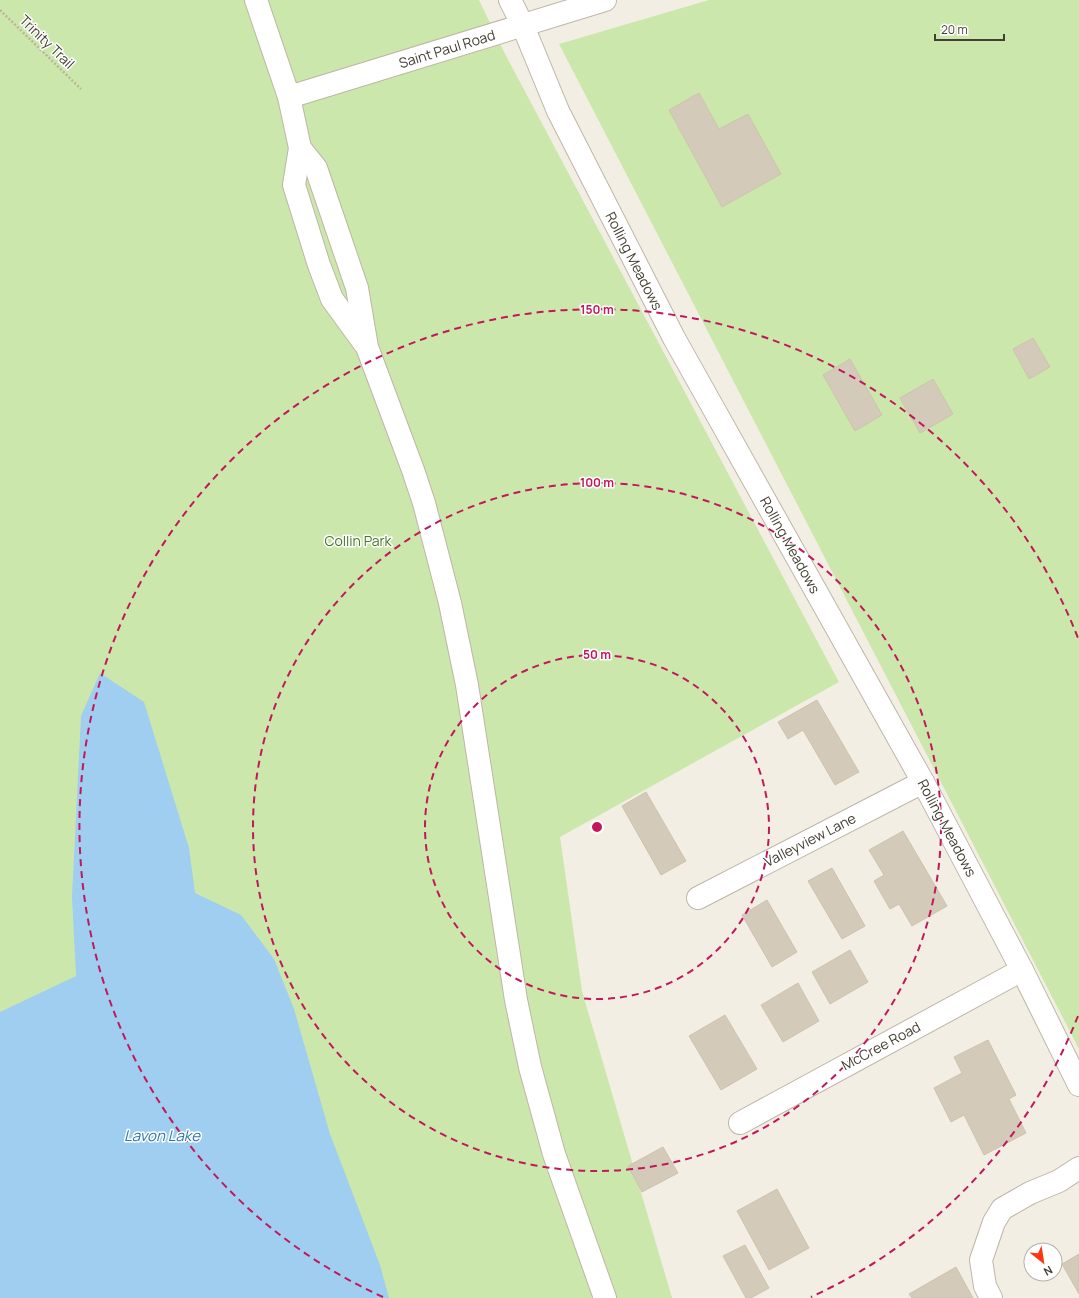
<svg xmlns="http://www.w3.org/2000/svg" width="1079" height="1298" font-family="Manrope,sans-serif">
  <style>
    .green { fill: #cce7ac }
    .water { fill: #9fcef0 }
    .building { fill: #d4caba; stroke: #cfc2ad }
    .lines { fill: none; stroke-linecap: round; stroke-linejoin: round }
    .minor-casing { stroke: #beb6a7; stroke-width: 24 }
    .path { stroke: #bfb298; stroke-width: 2.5; stroke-dasharray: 2 2; stroke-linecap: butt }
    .minor { stroke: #fff; stroke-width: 22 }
    .ring { fill: none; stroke: #c2185b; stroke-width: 2; stroke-dasharray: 7 5 }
    .labels { text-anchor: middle; stroke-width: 3; stroke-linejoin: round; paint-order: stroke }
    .street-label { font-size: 14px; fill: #443e34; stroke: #fff }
    .park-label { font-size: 14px; fill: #447628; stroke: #fff }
    .water-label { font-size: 15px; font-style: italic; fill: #2d77b0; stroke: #fff }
    .centre { fill: #c2185b; stroke: #fff; stroke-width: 2 }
    .ring-label { font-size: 12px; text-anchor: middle; font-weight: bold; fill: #c2185b; stroke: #fff; stroke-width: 3; stroke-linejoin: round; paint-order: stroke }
  </style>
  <rect width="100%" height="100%" fill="#f2eee4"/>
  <g class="green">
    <path d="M 0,0 L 479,0 L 504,52 L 839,682 L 560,837 L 582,991 L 672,1298 L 332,1298 L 0,1184 Z"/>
    <path d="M 709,0 L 1079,0 L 1079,1049 L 559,44 Z"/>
  </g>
  <path class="water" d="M 100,673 L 144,702 L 189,848 L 195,893 L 241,915 L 274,959 L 294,1009 L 330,1134 L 380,1265 L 389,1298 L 0,1298 L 0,1012 L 76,976 L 72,897 L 81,716 Z"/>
  <g class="building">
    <path d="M 699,93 L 719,129 L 748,114 L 781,174 L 722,207 L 669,110 Z"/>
    <path d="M 1033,338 L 1050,367 L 1029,379 L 1013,349 Z"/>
    <path d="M 850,359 L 882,415 L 855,431 L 823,375 Z"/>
    <path d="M 933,379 L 953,414 L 920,433 L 900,398 Z"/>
    <path d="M 817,700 L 859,772 L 835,785 L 803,730 L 788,739 L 778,722 Z"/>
    <path d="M 646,792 L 686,861 L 661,875 L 622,806 Z"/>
    <path d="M 903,831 L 947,906 L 912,926 L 899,904 L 890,909 L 874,881 L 884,875 L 869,850 Z"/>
    <path d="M 832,868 L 865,926 L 842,939 L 808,881 Z"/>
    <path d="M 767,900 L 797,952 L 772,967 L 742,915 Z"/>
    <path d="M 850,950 L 868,982 L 830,1004 L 812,972 Z"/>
    <path d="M 798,983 L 819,1021 L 783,1042 L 761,1005 Z"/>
    <path d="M 725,1015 L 757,1069 L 721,1090 L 689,1036 Z"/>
    <path d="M 988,1040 L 1016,1095 L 1009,1099 L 1026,1133 L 984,1155 L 964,1115 L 951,1122 L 934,1088 L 962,1073 L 954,1057 Z"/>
    <path d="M 663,1147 L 678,1173 L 642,1192 L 628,1166 Z"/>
    <path d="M 777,1189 L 809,1248 L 769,1270 L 737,1211 Z"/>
    <path d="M 745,1245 L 769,1288 L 751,1298 L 746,1298 L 723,1256 Z"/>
    <path d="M 1079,1254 L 1079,1294 L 1062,1264 Z"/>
    <path d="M 956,1267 L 973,1298 L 912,1298 L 909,1294 Z"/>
  </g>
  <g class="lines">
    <defs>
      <g id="minor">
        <path d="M 256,0 L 289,97 L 300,148 L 294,185 L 319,265 L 332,299 L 364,343"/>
        <path d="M 510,0 L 523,26 L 558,111 L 674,338 L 923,782 L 1022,970 L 1079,1085"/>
        <path d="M 289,97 L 605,0"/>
        <path d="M 300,148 L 316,168 L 357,288 L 367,347 L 413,470 L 424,503 L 450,603 L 467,685 L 516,1000 L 530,1067 L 554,1154 L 605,1298"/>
        <path d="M 698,898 L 923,782"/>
        <path d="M 740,1123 L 1022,970"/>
        <path d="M 991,1298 L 985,1286 L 981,1260 L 994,1222 L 1002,1209 L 1030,1193 L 1059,1181 L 1079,1168"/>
      </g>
    </defs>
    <use href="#minor" class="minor-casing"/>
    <path class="path" d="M 0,10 L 81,89"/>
    <use href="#minor" class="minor"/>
  </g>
  <g class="ring">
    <circle cx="597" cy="827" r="172"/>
    <circle cx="597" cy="827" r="344"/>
    <path d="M1078 1016A517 517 0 0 1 811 1297M383 1297A517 517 0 1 1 1078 638"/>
  </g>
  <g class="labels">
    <g class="street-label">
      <text transform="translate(47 42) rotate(44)" y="5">Trinity Trail</text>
      <text transform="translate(447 49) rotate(-17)" y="5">Saint Paul Road</text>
      <text transform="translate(634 261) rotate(63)" y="5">Rolling Meadows</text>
      <text transform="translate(790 545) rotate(61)" y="5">Rolling Meadows</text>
      <text transform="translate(947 828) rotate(62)" y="5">Rolling Meadows</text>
      <text transform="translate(810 840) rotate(-27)" y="5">Valleyview Lane</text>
      <text transform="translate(881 1046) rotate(-28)" y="5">McCree Road</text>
    </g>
    <g class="park-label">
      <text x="358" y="546">Collin Park</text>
    </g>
    <g class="water-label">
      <text x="162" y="1141">Lavon Lake</text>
    </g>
  </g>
  <circle cx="597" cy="827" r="6" class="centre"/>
  <g class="ring-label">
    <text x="597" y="314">150 m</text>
    <text x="597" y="487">100 m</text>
    <text x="597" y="659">50 m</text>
  </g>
  <g transform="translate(1043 1262) rotate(150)"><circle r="19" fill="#ffffff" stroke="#b4b2ae"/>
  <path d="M0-3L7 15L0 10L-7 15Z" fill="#fb3813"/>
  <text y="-6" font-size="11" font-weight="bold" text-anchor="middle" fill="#443e34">N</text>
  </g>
  <path d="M935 34v6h69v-6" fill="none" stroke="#443e34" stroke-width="2"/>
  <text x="941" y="34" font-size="12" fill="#443e34" stroke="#ffffff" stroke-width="3" paint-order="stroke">20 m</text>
</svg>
